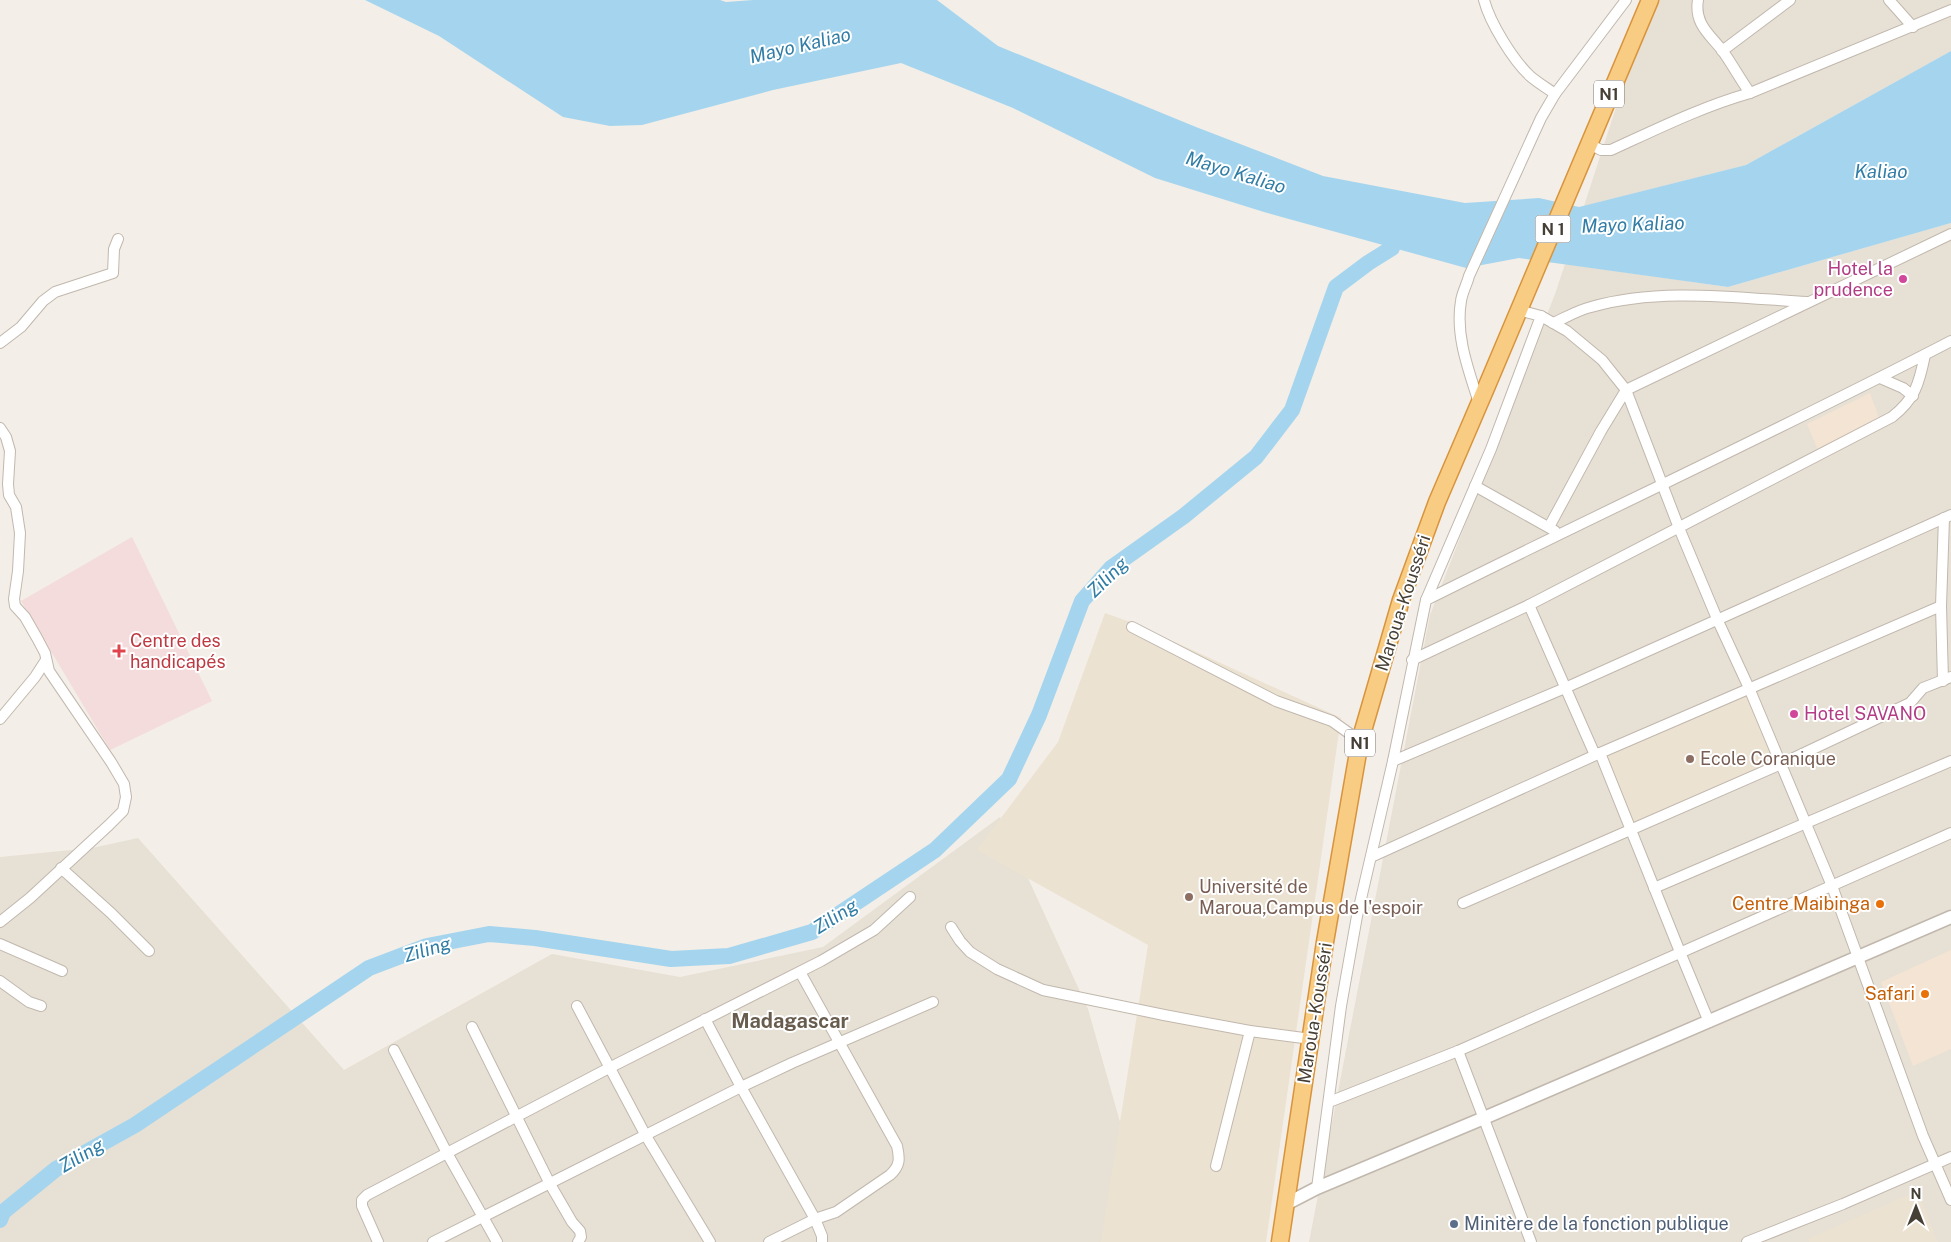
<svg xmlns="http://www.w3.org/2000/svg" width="1951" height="1242" font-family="'Public Sans',sans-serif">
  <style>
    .residential { fill: #e7e0d5 }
    .commercial { fill: #f4e4d3 }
    .education { fill: #ece2d1 }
    .medical { fill: #f3dcdb }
    .water { fill: #a5d5ee }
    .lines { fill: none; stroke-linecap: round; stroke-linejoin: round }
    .river { stroke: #a5d5ee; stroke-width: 16 }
    .minor-casing { stroke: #c1b8ad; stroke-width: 12 }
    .tertiary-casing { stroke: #c1b8ad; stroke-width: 15 }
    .trunk-casing { stroke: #d8943c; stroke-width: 19 }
    .minor { stroke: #fff; stroke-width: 10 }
    .tertiary { stroke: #fff; stroke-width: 12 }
    .trunk { stroke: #f9cc83; stroke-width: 16 }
    .hotel-dot { fill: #d1479c; stroke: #fff; stroke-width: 2 }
    .health-dot { fill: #e0444e; stroke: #fff; stroke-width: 2 }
    .education-dot { fill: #8d6e63; stroke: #fff; stroke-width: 2 }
    .food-dot { fill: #e8710a; stroke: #fff; stroke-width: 2 }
    .service-dot { fill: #5c6f8a; stroke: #fff; stroke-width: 2 }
    .labels { text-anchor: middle; stroke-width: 4; stroke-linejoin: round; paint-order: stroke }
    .shield { fill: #fff; stroke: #7e7972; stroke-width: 1 }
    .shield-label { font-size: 16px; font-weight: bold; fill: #463f36 }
    .hotel-label { font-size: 18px; fill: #b23c85; stroke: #fff; text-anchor: end }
    .street-label { font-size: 18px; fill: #463f36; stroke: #fff }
    .health-label { font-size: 18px; fill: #be3a42; stroke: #fff; text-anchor: start }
    .education-label { font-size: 18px; fill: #785e54; stroke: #fff; text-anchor: start }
    .food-label { font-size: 18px; fill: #c56008; stroke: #fff; text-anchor: end }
    .service-label { font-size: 18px; fill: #4e5e75; stroke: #fff; text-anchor: start }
    .water-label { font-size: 19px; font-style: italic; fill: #317da6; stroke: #fff }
    .quarter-label { font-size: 20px; font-weight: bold; fill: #685c4e; stroke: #fff }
  </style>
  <rect width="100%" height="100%" fill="#f3eee7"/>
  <g class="residential">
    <path d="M 1651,0 L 1951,0 L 1951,51 L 1746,165 L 1584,206 Z"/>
    <path d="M 1951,223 L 1951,1242 L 1309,1242 L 1430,615 L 1555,294 L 1565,264 L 1728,287 Z"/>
    <path d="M 1000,817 L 1088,1009 L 1154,1242 L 0,1242 L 0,857 L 92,848 L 138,838 L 344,1070 L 552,954 L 680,977 L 823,947 Z"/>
  </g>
  <g class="commercial">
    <path d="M 1870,393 L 1879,418 L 1819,453 L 1807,424 Z"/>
    <path d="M 1951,950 L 1951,1049 L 1913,1066 L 1881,982 Z"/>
  </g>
  <g class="education">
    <path d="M 1105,613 L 1133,623 L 1341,718 L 1266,1242 L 1101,1242 L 1148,945 L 977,850 L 1058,742 Z"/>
    <path d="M 1745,693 L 1776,762 L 1635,824 L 1604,755 Z"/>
    <path d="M 1917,1191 L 1938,1242 L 1809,1242 L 1808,1239 Z"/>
  </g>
  <path class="medical" d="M 132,537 L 212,701 L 110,750 L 21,601 Z"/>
  <path class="water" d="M 365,0 L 720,0 L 726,2 L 753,0 L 937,0 L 998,46 L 1196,127 L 1323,176 L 1465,203 L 1539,198 L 1579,207 L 1746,165 L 1951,51 L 1951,223 L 1728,287 L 1519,258 L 1466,268 L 1264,212 L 1155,178 L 1013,108 L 901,63 L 773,90 L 642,125 L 610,126 L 563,117 L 439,36 Z"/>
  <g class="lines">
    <path class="river" d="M 0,1220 L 3,1212 L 56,1169 L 135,1125 L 369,968 L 427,946 L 489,934 L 535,938 L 671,959 L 729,956 L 812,932 L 935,850 L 1009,779 L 1039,715 L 1082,601 L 1111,568 L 1184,516 L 1256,457 L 1292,410 L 1336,287 L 1368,263 L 1392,248"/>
    <defs>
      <g id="minor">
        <path d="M 1484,0 C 1490,23 1513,60 1530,76 C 1538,83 1547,88 1555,94"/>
        <path d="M 1698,0 C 1694,23 1709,34 1722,50 C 1732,64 1740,79 1750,93"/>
        <path d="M 1889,0 L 1913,27"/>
        <path d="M 1722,51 L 1790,0"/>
        <path d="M 1589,144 L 1601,150 L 1611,150 C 1657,129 1701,107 1750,93 L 1951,10"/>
        <path d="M 1518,310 L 1541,316 L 1567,331 L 1602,360 L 1626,390 L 1679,528 L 1718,621 L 1749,688 L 1832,886 L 1923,1136 L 1951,1200"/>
        <path d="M 1553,323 C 1565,318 1578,310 1591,307 C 1659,287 1738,298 1807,302"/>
        <path d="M 0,343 L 21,327 L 43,301 L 55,292 L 113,273 L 114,249 L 118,239"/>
        <path d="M 1880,378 L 1903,388 L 1913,396"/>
        <path d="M 1479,403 C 1469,371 1455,336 1461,301 C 1462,293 1467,284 1469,276 L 1541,118 L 1555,94 L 1626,0"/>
        <path d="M 0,428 L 6,437 L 10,451 L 8,484 L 9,495 L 16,507 L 20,533 L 18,571 L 14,599 L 15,606 L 25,617 L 37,638 L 45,653 L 49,671 L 111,762 L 124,784 L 126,797 L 123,811 L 109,825 L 30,898 L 0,922"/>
        <path d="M 1475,486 L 1555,531"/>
        <path d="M 1549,527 L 1601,431 L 1626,390 L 1951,234"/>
        <path d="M 1426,600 C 1600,513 1778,431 1951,341"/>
        <path d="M 1529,605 L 1595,755"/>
        <path d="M 1132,627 L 1276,701 L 1332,721 L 1360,741"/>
        <path d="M 1412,660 L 1529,605 L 1892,417 C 1915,399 1919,384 1925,355"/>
        <path d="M 1943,681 L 1941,606 L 1944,518"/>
        <path d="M 0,719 L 35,677 L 46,660"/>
        <path d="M 1600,753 L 1680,952 L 1709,1022"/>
        <path d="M 1393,761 L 1565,688 L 1951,515"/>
        <path d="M 1371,857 L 1600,753 L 1941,606"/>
        <path d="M 61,868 L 111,913 L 149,951"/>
        <path d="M 1654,888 L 1951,761"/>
        <path d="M 1463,903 L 1781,764 L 1910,703 L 1923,688 L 1951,677"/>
        <path d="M 951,927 L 960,941 L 970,952 L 997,969 L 1043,990 L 1164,1015 L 1250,1031 L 1311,1039"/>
        <path d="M 0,944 L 62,971"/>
        <path d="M 0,981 L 29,1002 L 41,1006"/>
        <path d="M 577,1006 L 646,1136 L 710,1242"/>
        <path d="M 705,1019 L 741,1087 L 815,1219 L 822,1236 L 822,1242"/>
        <path d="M 472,1027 L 550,1184 L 572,1222 L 580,1231 L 581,1237 L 578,1242"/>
        <path d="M 394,1050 L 447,1153 L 497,1242"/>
        <path d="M 1458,1051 L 1531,1242"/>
        <path d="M 1329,1102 L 1458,1051 L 1951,833"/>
        <path d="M 1216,1166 L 1250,1031"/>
        <path d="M 1317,1188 L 1341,1006 L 1357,916 L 1393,761 L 1426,600 L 1491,449 L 1541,316"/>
        <path d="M 378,1242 L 362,1206 L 362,1200 L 367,1195 L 609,1068 L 821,961 L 874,930 L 910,897"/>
        <path d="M 433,1242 L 741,1087 L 792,1063 L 933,1002"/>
        <path d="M 769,1242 L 815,1219 L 836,1212 L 890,1175 C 900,1166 900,1159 897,1146 L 800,972"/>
        <path d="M 1747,1242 L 1843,1204 L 1951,1157"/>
      </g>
      <path id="tertiary" d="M 1286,1204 L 1317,1188 L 1484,1118 L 1951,917"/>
      <path id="trunk" d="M 1280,1242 L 1325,942 L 1360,741 L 1401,600 L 1437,502 L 1486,388 L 1650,0"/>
    </defs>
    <use href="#minor" class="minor-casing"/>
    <use href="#tertiary" class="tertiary-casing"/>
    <use href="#trunk" class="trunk-casing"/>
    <use href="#minor" class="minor"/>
    <use href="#tertiary" class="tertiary"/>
    <use href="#trunk" class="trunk"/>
  </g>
  <g class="hotel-dot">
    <circle cx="1903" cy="279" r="5"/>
    <circle cx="1794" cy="714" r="5"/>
  </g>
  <path class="health-dot" d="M116.5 643.5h5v5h5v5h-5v5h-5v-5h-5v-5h5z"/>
  <g class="education-dot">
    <circle cx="1690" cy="759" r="5"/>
    <circle cx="1189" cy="897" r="5"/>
  </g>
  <g class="food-dot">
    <circle cx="1880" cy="904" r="5"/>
    <circle cx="1925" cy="994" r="5"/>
  </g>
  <circle class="service-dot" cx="1454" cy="1224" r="5"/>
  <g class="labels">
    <g class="shield">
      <rect x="1594" y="80.5" width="30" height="27" rx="4"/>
      <rect x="1535.5" y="215.5" width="35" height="27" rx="4"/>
      <rect x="1345" y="729.5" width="30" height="27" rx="4"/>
    </g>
    <g class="shield-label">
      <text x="1609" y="100">N1</text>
      <text x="1553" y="235">N 1</text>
      <text x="1360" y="749">N1</text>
    </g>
    <g class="hotel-label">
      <text x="1893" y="275">Hotel la<tspan x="1893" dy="21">prudence</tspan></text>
      <text x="1804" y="720" text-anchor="start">Hotel SAVANO</text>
    </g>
    <g class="street-label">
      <text transform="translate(1403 603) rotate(-72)" y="6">Maroua-Kousséri</text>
      <text transform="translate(1315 1013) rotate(-81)" y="6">Maroua-Kousséri</text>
    </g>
    <g class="health-label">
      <text x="130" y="647">Centre des<tspan x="130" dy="21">handicapés</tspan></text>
    </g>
    <g class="education-label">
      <text x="1700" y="765">Ecole Coranique</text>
      <text x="1199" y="893">Université de<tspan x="1199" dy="21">Maroua,Campus de l'espoir</tspan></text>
    </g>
    <g class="food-label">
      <text x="1870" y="910">Centre Maibinga</text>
      <text x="1915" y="1000">Safari</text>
    </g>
    <g class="service-label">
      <text x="1464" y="1230">Minitère de la fonction publique</text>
    </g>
    <g class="water-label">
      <text transform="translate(800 45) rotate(-13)" y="7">Mayo Kaliao</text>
      <text x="1881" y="178">Kaliao</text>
      <text transform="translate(1236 172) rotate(17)" y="7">Mayo Kaliao</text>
      <text transform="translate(1633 224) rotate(-2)" y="7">Mayo Kaliao</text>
      <text transform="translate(1107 577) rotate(-44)" y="7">Ziling</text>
      <text transform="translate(835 916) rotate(-32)" y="7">Ziling</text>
      <text transform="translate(427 949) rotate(-16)" y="7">Ziling</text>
      <text transform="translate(81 1155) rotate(-30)" y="7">Ziling</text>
    </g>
    <g class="quarter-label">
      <text x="790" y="1028">Madagascar</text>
    </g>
  </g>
  <g transform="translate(1916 1207)" stroke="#ffffff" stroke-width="4" paint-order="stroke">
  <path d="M0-4L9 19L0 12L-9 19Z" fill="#463f36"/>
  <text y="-8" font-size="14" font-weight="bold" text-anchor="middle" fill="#463f36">N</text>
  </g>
</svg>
